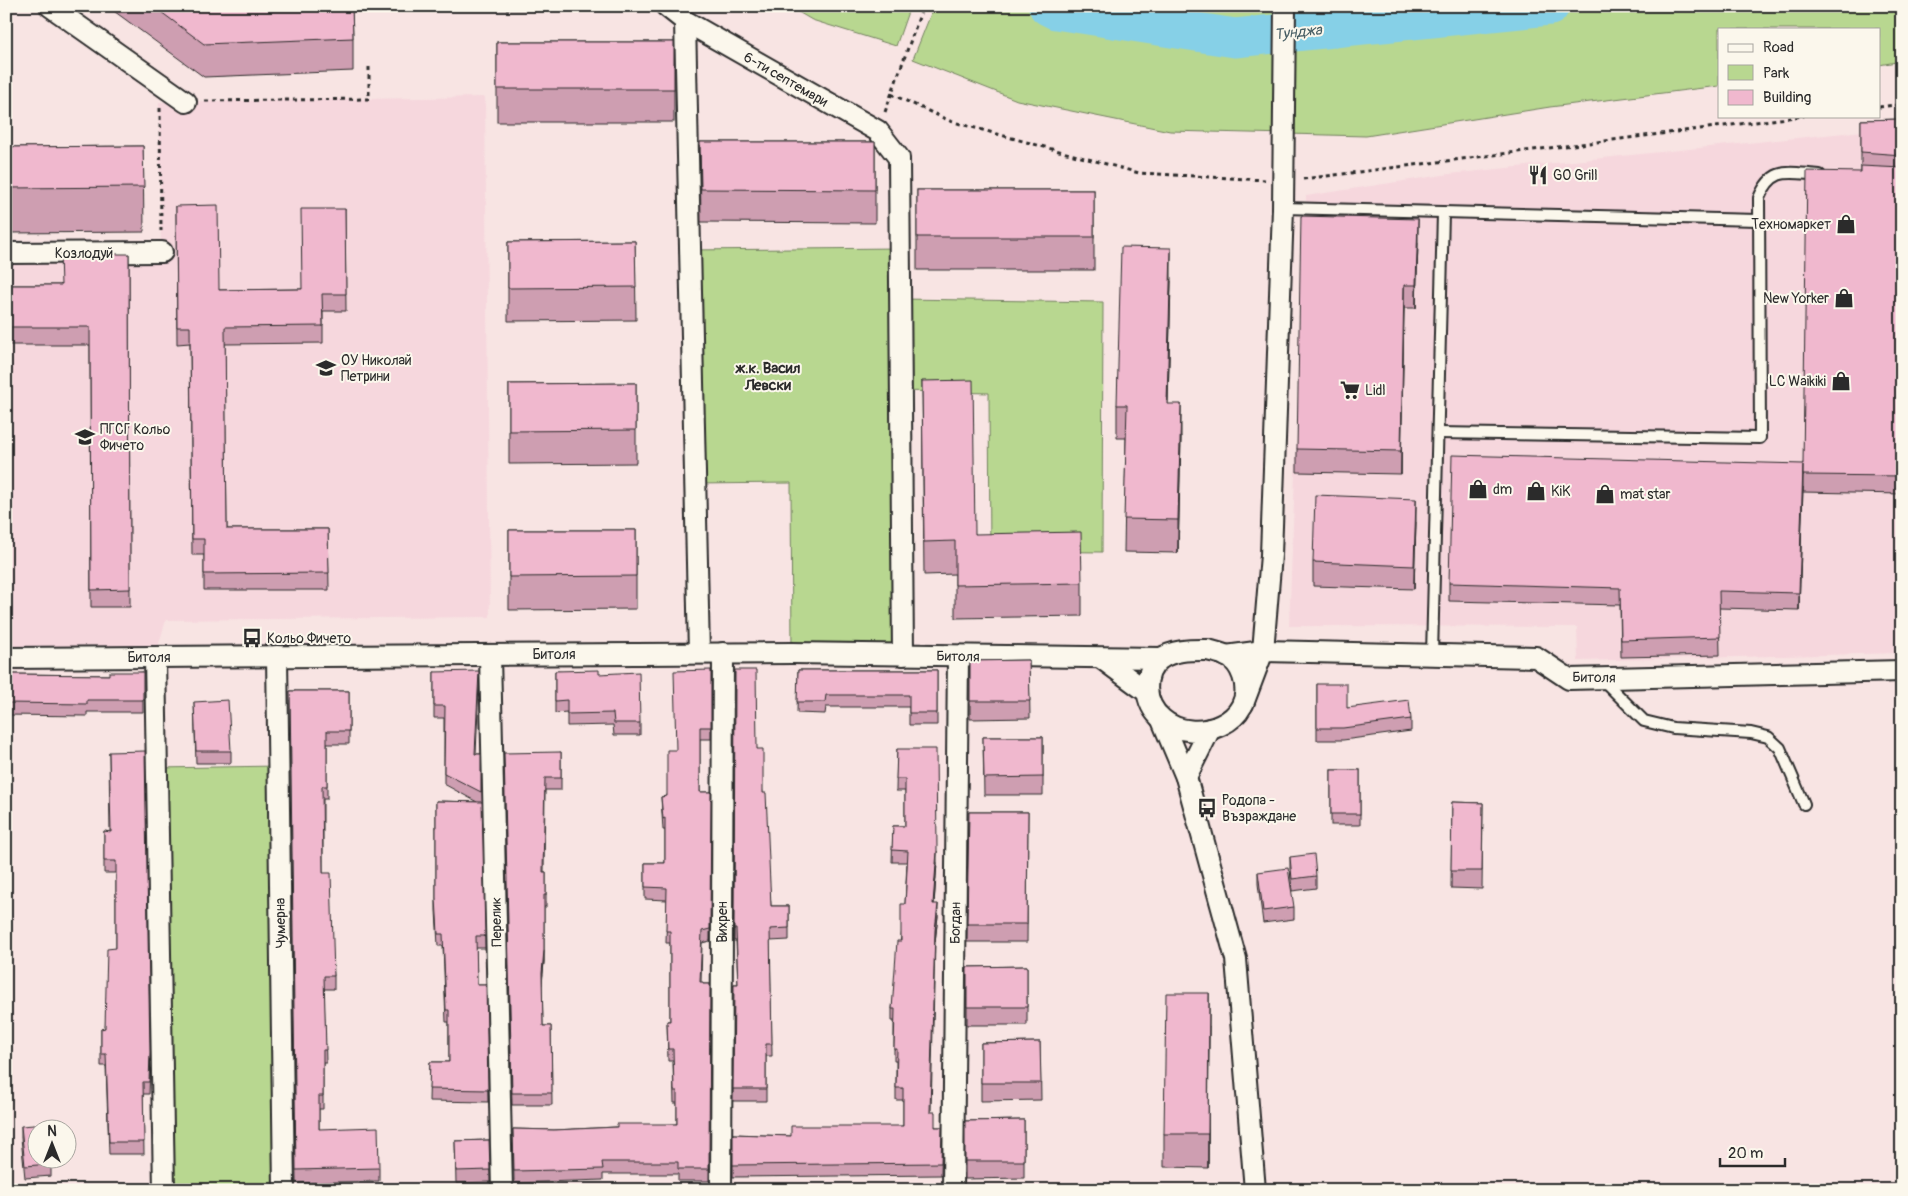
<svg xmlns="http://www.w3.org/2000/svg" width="1908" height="1196" font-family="Pangolin,sans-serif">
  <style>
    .built { fill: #f6d7dd }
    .green { fill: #b8d790; stroke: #72815e }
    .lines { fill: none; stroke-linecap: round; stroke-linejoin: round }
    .river { stroke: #86d0e7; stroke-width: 39 }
    .lane-casing { stroke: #2b2b2b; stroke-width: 14 }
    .street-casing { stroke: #2b2b2b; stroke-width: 24 }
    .path { stroke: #2b2b2b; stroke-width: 3; stroke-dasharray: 4 4; stroke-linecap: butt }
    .lane { stroke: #fbf7ec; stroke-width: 10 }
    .street { stroke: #fbf7ec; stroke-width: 20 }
    .wall { fill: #ce9eb1; stroke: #2b2b2b }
    .shaded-wall { fill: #a88190; stroke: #2b2b2b }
    .building { fill: #f0b8ce; stroke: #2b2b2b }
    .labels { text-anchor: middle; stroke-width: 4; stroke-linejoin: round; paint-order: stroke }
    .street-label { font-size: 14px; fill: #2b2b2b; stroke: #fbf7ec }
    .poi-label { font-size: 14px; fill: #2b2b2b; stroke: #fbf7ec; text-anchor: start }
    .water-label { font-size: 15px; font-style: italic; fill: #465d63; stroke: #fbf7ec }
    .neighbourhood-label { font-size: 15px; font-weight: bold; fill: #2b2b2b; stroke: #fbf7ec }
  </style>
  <rect width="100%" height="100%" fill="#f8e4e3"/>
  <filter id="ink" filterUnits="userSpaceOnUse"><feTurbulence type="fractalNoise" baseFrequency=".02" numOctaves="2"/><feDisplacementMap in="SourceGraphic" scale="10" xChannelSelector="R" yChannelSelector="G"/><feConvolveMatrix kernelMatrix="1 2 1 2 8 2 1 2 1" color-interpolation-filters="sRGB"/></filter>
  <g filter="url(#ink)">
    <g class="built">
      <path d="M 485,97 L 490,617 L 166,620 L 155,657 L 6,658 L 6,253 L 161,252 L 159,102 Z"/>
      <path d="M 1902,127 L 1902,653 L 1578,661 L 1577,627 L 1289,626 L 1306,196 L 1449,174 Z"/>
    </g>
    <g class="green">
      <path d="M 788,6 L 910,6 L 896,46 L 812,20 Z"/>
      <path d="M 934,6 L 1902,6 L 1902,61 L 1879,65 L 1879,29 L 1719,29 L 1719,86 L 1550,107 L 1366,136 L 1170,131 L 1017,100 L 913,59 Z"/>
      <path d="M 900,248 L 901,299 L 1103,302 L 1102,552 L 990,551 L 989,393 L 901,391 L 903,655 L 792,653 L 791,483 L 695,484 L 690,250 Z"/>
      <path d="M 278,766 L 284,1190 L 164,1190 L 158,768 Z"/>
    </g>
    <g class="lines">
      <path class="river" d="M 1048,6 L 1056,10 L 1235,38 L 1550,6"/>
      <defs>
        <g id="lane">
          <path d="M 1283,208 L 1758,220"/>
          <path d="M 1438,433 L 1760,438 L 1759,198 C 1773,165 1789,173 1820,175"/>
          <path d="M 1432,655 L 1443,213"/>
          <path d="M 1602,679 L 1644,721 L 1673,728 L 1751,733 L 1768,737 L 1780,748 L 1804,804"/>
        </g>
        <g id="street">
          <path d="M 50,6 L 186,102"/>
          <path d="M 666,6 L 685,21 L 878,131 L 899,158 L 903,655"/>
          <path d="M 685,21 L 699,653"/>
          <path d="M 6,253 L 162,252"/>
          <path d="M 1208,650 C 1214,652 1221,653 1227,656 C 1235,660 1240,667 1243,676 C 1259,722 1194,747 1162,719 C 1144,704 1141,674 1160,659 C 1174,649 1193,650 1208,650 Z"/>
          <path d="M 490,655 L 502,1190"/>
          <path d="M 277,656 L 284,1190"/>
          <path d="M 1226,656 L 1263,651 L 1536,657 L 1569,679 L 1902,671"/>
          <path d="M 155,657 L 164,1190"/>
          <path d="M 6,658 L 792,653 L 1161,658"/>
          <path d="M 1101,658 L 1147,692"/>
          <path d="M 1243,704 L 1263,651 L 1271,555 L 1283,208 L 1285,6"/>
          <path d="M 1162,720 L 1186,777 L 1236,959 L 1255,1190"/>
          <path d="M 1186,777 L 1210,729"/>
          <path d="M 721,1190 L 723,653"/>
          <path d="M 953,1190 L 958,656"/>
        </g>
      </defs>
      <use href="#lane" class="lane-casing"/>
      <use href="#street" class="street-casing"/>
      <g class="path">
        <path d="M 891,94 L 950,121 L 1139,173 L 1265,180"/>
        <path d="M 205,101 L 369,99 L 369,63"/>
        <path d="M 1879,107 L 1902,104"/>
        <path d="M 160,108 L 161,231"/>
        <path d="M 885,112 L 923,6"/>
        <path d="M 1303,179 L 1804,116"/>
      </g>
      <use href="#lane" class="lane"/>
      <use href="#street" class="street"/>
    </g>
    <g class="wall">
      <path d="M 107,6 L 352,6 L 353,38 L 353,71 L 204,77 Z"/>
      <path d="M 404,6 L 580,6 L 580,10 L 404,9 Z"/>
      <rect x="497" y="42" width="177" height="80"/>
      <path d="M 1902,119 L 1902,494 L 1803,492 L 1803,487 L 1799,610 L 1719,608 L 1720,655 L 1621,657 L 1620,605 L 1449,601 L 1449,583 L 1803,464 L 1861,172 L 1861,120 Z"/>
      <path d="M 700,142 L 875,142 L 875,223 L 701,222 Z"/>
      <path d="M 143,146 L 144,232 L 6,233 L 6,147 Z"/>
      <rect x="917" y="190" width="177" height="80"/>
      <path d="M 176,206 L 219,290 L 302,289 L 345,209 L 346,311 L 323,311 L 323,343 L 225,344 L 227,529 L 328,529 L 329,590 L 204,590 L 204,555 L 192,555 L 190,343 L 177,344 Z"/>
      <path d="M 635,241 L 636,320 L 508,321 L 508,242 Z"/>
      <path d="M 1418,242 L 1416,308 L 1404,308 L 1401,474 L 1297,472 L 1297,449 Z"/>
      <path d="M 129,254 L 130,607 L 91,607 L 90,345 L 6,345 L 6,285 L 60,285 Z"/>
      <path d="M 1171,281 L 1168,404 L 1181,437 L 1178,553 L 1124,552 L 1126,438 L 1117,438 L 1117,405 Z"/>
      <path d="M 922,381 L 975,534 L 1082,583 L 1082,616 L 955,618 L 955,574 L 924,575 Z"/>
      <path d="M 636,383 L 636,463 L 509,464 L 509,384 Z"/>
      <path d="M 1416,522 L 1414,589 L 1313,586 L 1313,562 Z"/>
      <path d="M 509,530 L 636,530 L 636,609 L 509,610 Z"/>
      <path d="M 1029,660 L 1030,718 L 970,719 L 970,661 Z"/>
      <path d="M 711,670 L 711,739 L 700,739 L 700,792 L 711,792 L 710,941 L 702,943 L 701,982 L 703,984 L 710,984 L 709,1181 L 678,1181 L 678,1174 L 603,1174 L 603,1180 L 514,1183 L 513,1129 L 554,1130 L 677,1124 L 677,1103 L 674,1103 L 673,1061 L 668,1061 L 667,1021 L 670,1021 L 670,943 L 666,943 L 667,900 L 645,899 L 645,863 L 665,863 L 665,830 L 663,830 L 661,797 L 667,796 L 676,750 Z"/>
      <path d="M 735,670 L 757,749 L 763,793 L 771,906 L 789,906 L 789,940 L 770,941 L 772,1056 L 766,1056 L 766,1101 L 733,1101 L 734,984 L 738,984 L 736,941 L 734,941 Z"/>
      <path d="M 798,670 L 937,670 L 937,725 L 909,725 L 909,707 L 826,707 L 825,714 L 797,713 Z"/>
      <path d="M 555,671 L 599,674 L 640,723 L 640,735 L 614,735 L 613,725 L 567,726 L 567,712 L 555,713 Z"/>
      <path d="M 143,672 L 143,712 L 87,712 L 87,716 L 6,715 L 6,674 L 109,675 Z"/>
      <path d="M 434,672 L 479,683 L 476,754 L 481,754 L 485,948 L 476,948 L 477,985 L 486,985 L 488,1102 L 429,1101 L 430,1062 L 449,1062 L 449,1022 L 446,1022 L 443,946 L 438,946 L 436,910 L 436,801 L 477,802 L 444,784 L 444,718 L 434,718 Z"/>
      <path d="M 1317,684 L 1347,708 L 1411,719 L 1411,731 L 1343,740 L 1317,740 Z"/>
      <path d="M 290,691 L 349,691 L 349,744 L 327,744 L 327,799 L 323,799 L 323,873 L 334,976 L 334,989 L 324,989 L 326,1063 L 323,1063 L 323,1109 L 319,1109 L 319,1129 L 379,1168 L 379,1181 L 296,1183 Z"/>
      <path d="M 194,702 L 231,751 L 231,763 L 196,763 Z"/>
      <path d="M 983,737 L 1043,737 L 1043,795 L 984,795 Z"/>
      <path d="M 897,749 L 937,863 L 934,904 L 938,916 L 935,942 L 931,1112 L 935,1127 L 942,1127 L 941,1175 L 733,1177 L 733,1134 L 791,1136 L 903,1126 L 903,1100 L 896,1100 L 896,1061 L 894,1061 L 894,1021 L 892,1021 L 892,1009 L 905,904 L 907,862 L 892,862 L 893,826 L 905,826 L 905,791 L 896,791 Z"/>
      <path d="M 109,752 L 150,1065 L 149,1094 L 143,1094 L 144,1154 L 109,1154 L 106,1066 L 101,1066 L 101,1029 L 105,1028 L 116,948 L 116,873 L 104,873 L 104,831 L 110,832 Z"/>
      <path d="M 561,752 L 561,790 L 545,790 L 544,872 L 546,872 L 546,907 L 544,907 L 544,962 L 542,982 L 543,1026 L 551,1026 L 552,1105 L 512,1105 L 504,765 Z"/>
      <rect x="1331" y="770" width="29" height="55"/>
      <path d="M 1452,802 L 1483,803 L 1482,889 L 1451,888 Z"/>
      <path d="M 969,812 L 1028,812 L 1027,942 L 967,942 Z"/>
      <path d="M 1290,857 L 1316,876 L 1316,888 L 1292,891 L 1290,869 Z"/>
      <path d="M 1258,872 L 1294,907 L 1294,919 L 1263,923 L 1258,884 Z"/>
      <path d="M 1027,966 L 1027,1025 L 967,1025 L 967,967 Z"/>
      <path d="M 1209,1026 L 1208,1168 L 1164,1167 L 1164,1134 Z"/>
      <path d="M 1040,1042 L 1041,1100 L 981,1101 L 981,1043 Z"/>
      <path d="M 1024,1120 L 1024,1178 L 965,1179 L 965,1121 Z"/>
      <path d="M 21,1126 L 51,1164 L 51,1176 L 25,1178 L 21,1138 Z"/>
      <path d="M 489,1140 L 490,1182 L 456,1183 L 455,1141 Z"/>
    </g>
    <g class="shaded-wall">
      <path d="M 1418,219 L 1418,242 L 1416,308 L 1416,285 Z"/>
      <path d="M 1171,248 L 1171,281 L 1167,437 L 1167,404 Z"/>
      <path d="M 1404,285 L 1404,308 L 1401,474 L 1401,451 Z"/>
      <path d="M 1181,404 L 1181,437 L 1178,553 L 1178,520 Z"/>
      <path d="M 1803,465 L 1803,487 L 1799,610 L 1799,593 Z"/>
      <path d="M 1416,499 L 1416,522 L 1414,589 L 1414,566 Z"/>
      <path d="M 937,851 L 937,863 L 933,916 L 933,904 Z"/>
      <path d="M 938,904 L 938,916 L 935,942 L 935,930 Z"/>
      <path d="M 544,950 L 544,962 L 542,985 L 542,973 Z"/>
      <path d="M 1209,993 L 1209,1026 L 1208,1168 L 1208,1134 Z"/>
    </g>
    <g class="building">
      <path d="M 153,6 L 352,6 L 353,38 L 204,44 Z"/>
      <rect x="497" y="42" width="177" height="47"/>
      <path d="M 1902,119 L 1902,155 L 1861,152 L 1861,120 Z"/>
      <path d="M 700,142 L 875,142 L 875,190 L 701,189 Z"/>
      <path d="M 143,146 L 144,187 L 6,188 L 6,147 Z"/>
      <path d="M 1861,166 L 1902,168 L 1902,476 L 1803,475 L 1803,465 L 1799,593 L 1719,591 L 1720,637 L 1621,640 L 1620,588 L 1449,583 L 1452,455 L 1803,464 L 1807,171 L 1861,172 Z"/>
      <rect x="917" y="190" width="177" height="47"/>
      <path d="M 218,205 L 219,290 L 302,289 L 301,209 L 345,209 L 346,294 L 322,294 L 323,326 L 225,327 L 227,529 L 328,529 L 329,573 L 204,574 L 204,539 L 192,539 L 190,327 L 177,327 L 176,206 Z"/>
      <path d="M 1301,216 L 1418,219 L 1416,285 L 1404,285 L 1401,451 L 1297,449 Z"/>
      <path d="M 635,241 L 636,287 L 508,288 L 508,242 Z"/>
      <path d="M 1121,247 L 1171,248 L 1167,404 L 1181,404 L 1178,520 L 1124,519 L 1127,405 L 1117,405 Z"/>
      <path d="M 60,254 L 129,254 L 130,589 L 91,590 L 90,327 L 6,327 L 6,285 L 61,285 Z"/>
      <path d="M 973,380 L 975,534 L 1081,532 L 1082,583 L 955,585 L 955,541 L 924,542 L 922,381 Z"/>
      <path d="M 636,383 L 636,430 L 509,431 L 509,384 Z"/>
      <path d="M 1315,495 L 1416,499 L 1414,566 L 1313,562 Z"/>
      <path d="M 509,530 L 636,530 L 636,576 L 509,577 Z"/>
      <path d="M 1029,660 L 1030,701 L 970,701 L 970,661 Z"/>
      <path d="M 599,670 L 599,674 L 639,672 L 640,723 L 614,723 L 613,713 L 567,714 L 567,700 L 555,701 L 555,671 Z"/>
      <path d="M 711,670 L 711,727 L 700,727 L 700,792 L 711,792 L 710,929 L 702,931 L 700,982 L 703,982 L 703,984 L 710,984 L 709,1169 L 678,1169 L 678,1162 L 602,1162 L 603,1169 L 514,1171 L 513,1129 L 554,1130 L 617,1127 L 617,1124 L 677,1124 L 677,1091 L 674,1091 L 673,1049 L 668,1049 L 667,1021 L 670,1021 L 670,931 L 666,931 L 667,888 L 645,887 L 645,863 L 665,863 L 665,818 L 663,819 L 661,797 L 667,796 L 667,750 L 676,750 L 674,671 Z"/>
      <path d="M 735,670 L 756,670 L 757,749 L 763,749 L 763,793 L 766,793 L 771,906 L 789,906 L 789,928 L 770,929 L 772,1044 L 766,1044 L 766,1089 L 733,1089 L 734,984 L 738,984 L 736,929 L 734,929 Z"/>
      <path d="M 798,670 L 937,670 L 937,713 L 909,713 L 909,695 L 826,695 L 825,702 L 797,702 Z"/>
      <path d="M 479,671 L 475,754 L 481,754 L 481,792 L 444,773 L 445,706 L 434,706 L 434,672 Z"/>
      <path d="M 109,672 L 143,672 L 143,700 L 87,700 L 87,704 L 6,703 L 6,674 L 109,675 Z"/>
      <path d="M 1317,684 L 1347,684 L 1347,708 L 1409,700 L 1411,719 L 1343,728 L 1317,728 Z"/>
      <path d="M 290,691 L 349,691 L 349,731 L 327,731 L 327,786 L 322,786 L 323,873 L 331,873 L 334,976 L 324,976 L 326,1050 L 323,1050 L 323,1096 L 319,1096 L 319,1129 L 378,1127 L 379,1168 L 296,1170 Z"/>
      <path d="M 228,700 L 231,751 L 196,751 L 194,702 Z"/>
      <path d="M 983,737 L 1043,737 L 1043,777 L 984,778 Z"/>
      <path d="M 897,749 L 936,749 L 937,851 L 933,904 L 938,904 L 935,930 L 930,1112 L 935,1112 L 935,1127 L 942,1127 L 941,1163 L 733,1165 L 733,1134 L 791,1136 L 791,1126 L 903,1126 L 903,1088 L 896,1088 L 897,1049 L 894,1049 L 895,1009 L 892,1009 L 897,941 L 901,941 L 901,904 L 905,904 L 908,851 L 892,850 L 893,826 L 905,826 L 905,779 L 896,779 Z"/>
      <path d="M 145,751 L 150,1053 L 149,1082 L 143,1082 L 144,1142 L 109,1142 L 106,1054 L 101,1054 L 101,1029 L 105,1028 L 107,949 L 116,948 L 116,861 L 104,861 L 104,831 L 111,832 L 109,752 Z"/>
      <path d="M 561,752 L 561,778 L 545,778 L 543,872 L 546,872 L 546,895 L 544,895 L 544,950 L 542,973 L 543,1026 L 551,1026 L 552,1093 L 512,1093 L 504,753 Z"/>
      <rect x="1331" y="770" width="29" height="44"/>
      <path d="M 436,801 L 482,802 L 485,936 L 476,936 L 477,985 L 486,985 L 488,1090 L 429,1089 L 430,1062 L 449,1062 L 449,1010 L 446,1010 L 443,934 L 438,934 L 436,898 Z"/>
      <path d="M 1452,802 L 1483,803 L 1482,871 L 1451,871 Z"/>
      <path d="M 969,812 L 1028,812 L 1027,924 L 967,924 Z"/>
      <path d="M 1314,854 L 1316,876 L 1292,879 L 1290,857 Z"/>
      <path d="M 1288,868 L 1294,907 L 1263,911 L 1258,872 Z"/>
      <path d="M 1027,966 L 1027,1007 L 967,1007 L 967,967 Z"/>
      <path d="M 1166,993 L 1209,993 L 1208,1134 L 1164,1134 Z"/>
      <path d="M 1040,1042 L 1041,1083 L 981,1083 L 981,1043 Z"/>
      <path d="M 1024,1120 L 1024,1161 L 965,1161 L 965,1121 Z"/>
      <path d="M 47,1124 L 48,1128 L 38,1128 L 38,1158 L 50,1158 L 51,1164 L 25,1166 L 21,1126 Z"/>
      <path d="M 489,1140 L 490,1170 L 456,1171 L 455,1141 Z"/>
    </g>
  </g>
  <defs>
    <symbol id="restaurant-bare" viewBox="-9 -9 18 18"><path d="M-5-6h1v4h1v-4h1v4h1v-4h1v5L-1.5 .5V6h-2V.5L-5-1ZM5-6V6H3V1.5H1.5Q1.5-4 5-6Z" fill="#2b2b2b" stroke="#fbf7ec" stroke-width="2.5" paint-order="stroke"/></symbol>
    <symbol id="shop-bare" viewBox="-9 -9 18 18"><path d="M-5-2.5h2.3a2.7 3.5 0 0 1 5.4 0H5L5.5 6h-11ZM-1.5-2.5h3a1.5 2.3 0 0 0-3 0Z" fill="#2b2b2b" stroke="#fbf7ec" stroke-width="2.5" paint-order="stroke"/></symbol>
    <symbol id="school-bare" viewBox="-9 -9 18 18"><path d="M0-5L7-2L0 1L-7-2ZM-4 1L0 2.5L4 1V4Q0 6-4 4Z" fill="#2b2b2b" stroke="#fbf7ec" stroke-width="2.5" paint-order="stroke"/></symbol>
    <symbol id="supermarket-bare" viewBox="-9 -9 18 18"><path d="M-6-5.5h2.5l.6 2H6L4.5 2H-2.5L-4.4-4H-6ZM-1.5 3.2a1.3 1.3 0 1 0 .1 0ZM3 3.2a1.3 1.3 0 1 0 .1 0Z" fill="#2b2b2b" stroke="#fbf7ec" stroke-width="2.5" paint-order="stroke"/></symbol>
    <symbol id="bus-bare" viewBox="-9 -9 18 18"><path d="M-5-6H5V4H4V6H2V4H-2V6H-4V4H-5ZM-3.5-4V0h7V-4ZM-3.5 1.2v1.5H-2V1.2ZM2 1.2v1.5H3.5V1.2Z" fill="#2b2b2b" stroke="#fbf7ec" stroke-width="2.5" paint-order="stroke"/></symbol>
  </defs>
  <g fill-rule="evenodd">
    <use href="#restaurant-bare" x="1524" y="161" width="28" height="28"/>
    <use href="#shop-bare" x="1832" y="210" width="28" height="28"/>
    <use href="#shop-bare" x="1830" y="284" width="28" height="28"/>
    <use href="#school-bare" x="312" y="354" width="28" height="28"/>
    <use href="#shop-bare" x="1827" y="367" width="28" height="28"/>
    <use href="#supermarket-bare" x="1336" y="376" width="28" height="28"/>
    <use href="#school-bare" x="71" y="423" width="28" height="28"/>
    <use href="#shop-bare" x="1464" y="475" width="28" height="28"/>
    <use href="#shop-bare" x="1522" y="477" width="28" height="28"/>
    <use href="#shop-bare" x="1591" y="480" width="28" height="28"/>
    <use href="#bus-bare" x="238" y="624" width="28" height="28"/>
    <use href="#bus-bare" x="1193" y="794" width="28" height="28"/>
  </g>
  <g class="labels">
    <g class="street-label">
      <text transform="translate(786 79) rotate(30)" y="5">6-ти септември</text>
      <text x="84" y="258">Козлодуй</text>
      <text x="554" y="659">Битоля</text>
      <text transform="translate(958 656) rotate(1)" y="5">Битоля</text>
      <text x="149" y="662">Битоля</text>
      <text transform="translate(1594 677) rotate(1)" y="5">Битоля</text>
      <text transform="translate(496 922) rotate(-91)" y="5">Перелик</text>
      <text transform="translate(722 922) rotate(-90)" y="5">Вихрен</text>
      <text transform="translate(280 923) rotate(-91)" y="5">Чумерна</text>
      <text transform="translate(955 923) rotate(-89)" y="5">Богдан</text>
    </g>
    <g class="poi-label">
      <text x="1553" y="180">GO Grill</text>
      <text x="1831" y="229" text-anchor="end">Техномаркет</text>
      <text x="1829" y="303" text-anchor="end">New Yorker</text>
      <text x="341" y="365">ОУ Николай<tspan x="341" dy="16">Петрини</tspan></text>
      <text x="1826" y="386" text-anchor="end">LC Waikiki</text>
      <text x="1365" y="395">Lidl</text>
      <text x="100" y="434">ПГСГ Кольо<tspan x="100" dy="16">Фичето</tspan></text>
      <text x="1493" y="494">dm</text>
      <text x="1551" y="496">KiK</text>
      <text x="1620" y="499">mat star</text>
      <text x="267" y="643">Кольо Фичето</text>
      <text x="1222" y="805">Родопа -<tspan x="1222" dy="16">Възраждане</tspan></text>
    </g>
    <g class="water-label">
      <text transform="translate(1298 32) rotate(-6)" y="5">Тунджа</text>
    </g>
    <g class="neighbourhood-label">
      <text x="768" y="373">ж.к. Васил<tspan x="768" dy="17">Левски</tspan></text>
    </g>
  </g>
  <rect width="1908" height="1196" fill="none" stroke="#fbf7ec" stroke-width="25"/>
  <rect x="12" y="12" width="1883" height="1171" fill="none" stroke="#2b2b2b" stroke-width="2" filter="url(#ink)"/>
  <rect x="1718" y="28" width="162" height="90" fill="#fbf7ec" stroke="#a8a59f"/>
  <rect x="1728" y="44" width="25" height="8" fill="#fbf7ec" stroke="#a8a59f"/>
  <text x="1763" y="52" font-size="15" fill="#2b2b2b">Road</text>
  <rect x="1728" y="65" width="25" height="15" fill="#b8d790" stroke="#a8a59f"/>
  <text x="1763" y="78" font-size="15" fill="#2b2b2b">Park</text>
  <rect x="1728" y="90" width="25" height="15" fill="#f0b8ce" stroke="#a8a59f"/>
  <text x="1763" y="102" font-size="15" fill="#2b2b2b">Building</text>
  <g transform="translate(52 1144)"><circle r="24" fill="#fbf7ec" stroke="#a8a59f"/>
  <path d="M0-4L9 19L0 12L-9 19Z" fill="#2b2b2b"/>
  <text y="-8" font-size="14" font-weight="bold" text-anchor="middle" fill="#2b2b2b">N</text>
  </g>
  <path d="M1720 1158v8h65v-8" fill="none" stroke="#2b2b2b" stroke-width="2.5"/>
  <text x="1728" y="1158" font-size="15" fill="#2b2b2b" stroke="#fbf7ec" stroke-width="4" paint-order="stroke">20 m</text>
</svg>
